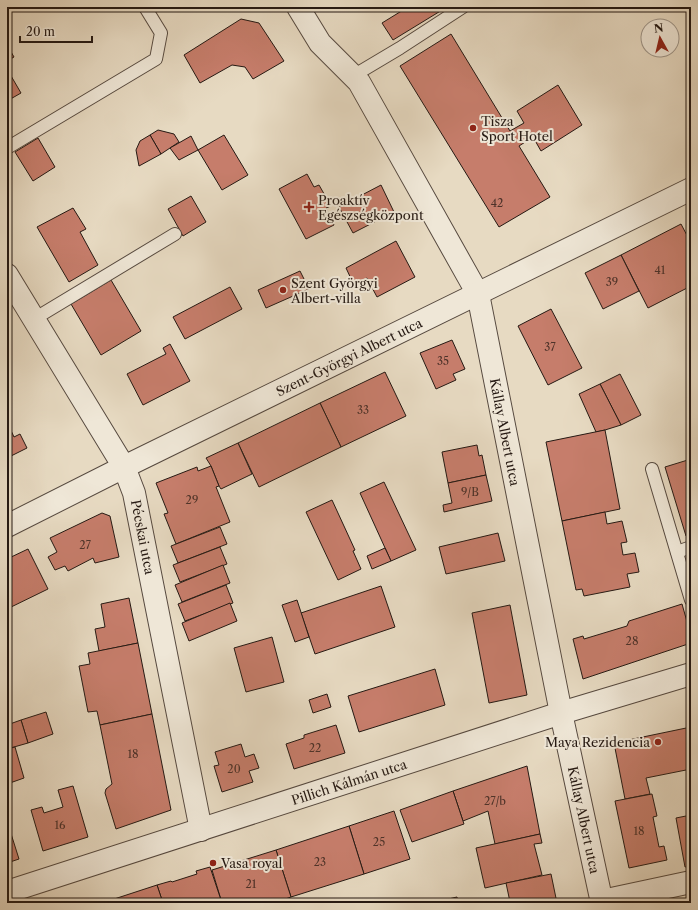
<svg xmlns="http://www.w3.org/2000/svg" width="698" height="910" font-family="'Libre Caslon Text',serif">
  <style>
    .building { fill: #c67d6b; stroke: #251913 }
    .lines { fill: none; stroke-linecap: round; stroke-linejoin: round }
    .service-casing { stroke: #56493f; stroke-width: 14 }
    .minor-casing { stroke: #56493f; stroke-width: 24 }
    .service { stroke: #efe7d7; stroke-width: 12 }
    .minor { stroke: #efe7d7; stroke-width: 22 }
    .poi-dot { fill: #8f2418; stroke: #efe7d7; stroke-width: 1.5 }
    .labels { text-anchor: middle; stroke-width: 4; stroke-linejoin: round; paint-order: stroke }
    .number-label { font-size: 11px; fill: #4d3229 }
    .poi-label { font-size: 13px; fill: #251913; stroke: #efe7d7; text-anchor: start }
    .street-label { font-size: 13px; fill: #251913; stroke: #efe7d7 }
  </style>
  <rect width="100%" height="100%" fill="#e7dac2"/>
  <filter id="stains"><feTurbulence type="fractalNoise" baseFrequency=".005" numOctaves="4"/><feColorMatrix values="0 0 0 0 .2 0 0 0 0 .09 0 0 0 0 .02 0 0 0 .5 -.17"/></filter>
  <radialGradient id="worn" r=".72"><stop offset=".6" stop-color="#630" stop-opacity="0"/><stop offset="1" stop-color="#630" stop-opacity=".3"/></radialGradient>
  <g class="building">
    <path d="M 408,7 L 447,7 L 393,40 L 382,23 Z"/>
    <path d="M 241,19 L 259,23 L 284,61 L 253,79 L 245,67 L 232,65 L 200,83 L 184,55 Z"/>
    <path d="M 451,34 L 510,131 L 524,123 L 517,111 L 558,85 L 582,125 L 541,151 L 533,137 L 519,146 L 550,197 L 499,227 L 400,66 Z"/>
    <path d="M 7,45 L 14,57 L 7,61 Z"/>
    <path d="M 7,69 L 21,93 L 7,101 Z"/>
    <path d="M 158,130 L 174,134 L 179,142 L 161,154 L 150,135 Z"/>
    <path d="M 150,135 L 161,154 L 139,166 L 136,150 L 140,141 Z"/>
    <path d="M 224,135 L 248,175 L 222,190 L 198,150 Z"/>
    <path d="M 191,136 L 198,150 L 179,160 L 170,148 Z"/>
    <path d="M 38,138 L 55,167 L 33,181 L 15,152 Z"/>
    <path d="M 307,174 L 314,187 L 319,185 L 331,206 L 326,208 L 334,225 L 306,239 L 279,189 Z"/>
    <path d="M 381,185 L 394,212 L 353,233 L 339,207 Z"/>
    <path d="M 191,196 L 206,222 L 183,236 L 168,209 Z"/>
    <path d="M 73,208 L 86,229 L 80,232 L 98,265 L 69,282 L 37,227 Z"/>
    <path d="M 691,222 L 691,233 L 687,224 Z"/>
    <path d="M 681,224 L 691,243 L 691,286 L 648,308 L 621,255 Z"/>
    <path d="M 396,241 L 415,277 L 377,297 L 367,278 L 354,285 L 346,268 Z"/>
    <path d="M 621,255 L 639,291 L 603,309 L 585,273 Z"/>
    <path d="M 300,271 L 309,289 L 266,308 L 258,290 Z"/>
    <path d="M 111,280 L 141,331 L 101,355 L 71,304 Z"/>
    <path d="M 230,287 L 242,309 L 185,339 L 173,317 Z"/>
    <path d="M 551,309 L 582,368 L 548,385 L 518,326 Z"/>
    <path d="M 452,340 L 465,369 L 453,374 L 456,380 L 436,389 L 420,353 Z"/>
    <path d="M 170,344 L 190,381 L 143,405 L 127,374 L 166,354 L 163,348 Z"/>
    <path d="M 385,372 L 406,416 L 341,447 L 320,403 Z"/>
    <path d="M 620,374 L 641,415 L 621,425 L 600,384 Z"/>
    <path d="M 600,384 L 621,425 L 605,430 L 596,432 L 579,394 Z"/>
    <path d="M 320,403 L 341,447 L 259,487 L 238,443 Z"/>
    <path d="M 7,422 L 14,437 L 20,434 L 27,448 L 7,458 Z"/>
    <path d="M 605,430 L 620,509 L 562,521 L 546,442 Z"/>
    <path d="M 238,443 L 252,474 L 221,489 L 219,486 L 211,466 L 206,458 Z"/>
    <path d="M 477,445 L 479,456 L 482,455 L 486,475 L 448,483 L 442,452 Z"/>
    <path d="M 691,459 L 691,534 L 686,536 L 665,467 Z"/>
    <path d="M 211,466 L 219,486 L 216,487 L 230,522 L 176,544 L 164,514 L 168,513 L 156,483 L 197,467 L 198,471 Z"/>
    <path d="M 486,475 L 492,501 L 444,512 L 443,505 L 452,503 L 448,483 Z"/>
    <path d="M 384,482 L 416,550 L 391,561 L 360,493 Z"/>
    <path d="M 332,500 L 355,550 L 353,551 L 361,569 L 338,580 L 306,512 Z"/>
    <path d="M 605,512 L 607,524 L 622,521 L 627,542 L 621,543 L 623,555 L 635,553 L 639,572 L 627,574 L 630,587 L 584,596 L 582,589 L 576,590 L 562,521 Z"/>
    <path d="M 102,513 L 110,516 L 119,557 L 95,563 L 93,558 L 68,571 L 65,566 L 55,570 L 48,557 L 57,552 L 50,538 Z"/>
    <path d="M 220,527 L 227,544 L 178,563 L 171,546 Z"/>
    <path d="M 498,533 L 505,561 L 446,574 L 439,547 Z"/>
    <path d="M 220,547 L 227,564 L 180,582 L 173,565 Z"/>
    <path d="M 385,548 L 391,561 L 372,569 L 367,556 Z"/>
    <path d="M 28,549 L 48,589 L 7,609 L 7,559 Z"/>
    <path d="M 223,565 L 230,583 L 182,602 L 175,585 Z"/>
    <path d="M 226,585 L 233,603 L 185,621 L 178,604 Z"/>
    <path d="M 381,586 L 395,627 L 315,654 L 301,613 Z"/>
    <path d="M 129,598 L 138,643 L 99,651 L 95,629 L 105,627 L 101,604 Z"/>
    <path d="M 297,600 L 309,637 L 295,642 L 282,605 Z"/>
    <path d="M 230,603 L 237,621 L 189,641 L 182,623 Z"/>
    <path d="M 682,604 L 691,636 L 691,643 L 583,679 L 573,639 L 583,636 L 584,639 L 627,626 L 629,621 Z"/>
    <path d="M 510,605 L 527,695 L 489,703 L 472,613 Z"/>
    <path d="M 272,637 L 284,682 L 246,692 L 234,648 Z"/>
    <path d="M 138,643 L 152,714 L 100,725 L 97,711 L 88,712 L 79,666 L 90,664 L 88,653 Z"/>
    <path d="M 435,669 L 445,705 L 359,732 L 348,696 Z"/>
    <path d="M 327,694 L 331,707 L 313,713 L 309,700 Z"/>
    <path d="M 46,712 L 53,734 L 28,743 L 21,720 Z"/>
    <path d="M 152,714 L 171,810 L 116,829 L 105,793 L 106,789 L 112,784 L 100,725 Z"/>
    <path d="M 21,720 L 28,743 L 7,749 L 7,725 Z"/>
    <path d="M 336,725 L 345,753 L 294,769 L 286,744 L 304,738 L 304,735 Z"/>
    <path d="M 691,727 L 691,769 L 646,778 L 650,794 L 625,799 L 614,743 Z"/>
    <path d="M 241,744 L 245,757 L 254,754 L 259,768 L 249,771 L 253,782 L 222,792 L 214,766 L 219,765 L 215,752 Z"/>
    <path d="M 15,747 L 24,778 L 7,784 L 7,749 Z"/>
    <path d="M 527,766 L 540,834 L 495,844 L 488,811 L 463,821 L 453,791 Z"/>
    <path d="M 73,786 L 88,837 L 43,851 L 31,810 L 42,807 L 44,813 L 63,807 L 58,790 Z"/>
    <path d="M 453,791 L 464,824 L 412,842 L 400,810 Z"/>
    <path d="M 652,794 L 657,816 L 653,817 L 659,847 L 664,846 L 667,860 L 629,868 L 615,801 Z"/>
    <path d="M 394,811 L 410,859 L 364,874 L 349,826 Z"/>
    <path d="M 691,815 L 691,866 L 685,867 L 676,818 Z"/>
    <path d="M 7,821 L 19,859 L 7,863 Z"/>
    <path d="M 349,826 L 364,874 L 291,897 L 276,850 Z"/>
    <path d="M 540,834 L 542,843 L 534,844 L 542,875 L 485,888 L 476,848 Z"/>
    <path d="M 276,850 L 291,897 L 274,903 L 222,903 L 212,870 Z"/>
    <path d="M 210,867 L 222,903 L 163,903 L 157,885 L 171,881 L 172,882 L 197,874 L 196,871 Z"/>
    <path d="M 551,874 L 557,903 L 506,903 L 510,902 L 506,883 Z"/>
    <path d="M 157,885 L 163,903 L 102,903 Z"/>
    <path d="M 457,897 L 458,903 L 431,903 Z"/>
  </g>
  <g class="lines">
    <defs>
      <g id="service">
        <path d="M 353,76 L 400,48 L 463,7"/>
        <path d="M 7,148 L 156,59 L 161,33 L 145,7"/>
        <path d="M 34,319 L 175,234"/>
        <path d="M 652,469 L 691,600"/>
        <path d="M 677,552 L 691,547"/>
      </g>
      <g id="minor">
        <path d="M 298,7 L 320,43 L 359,82 L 478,294 L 561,713 L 602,903"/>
        <path d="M 7,275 L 124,467 L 134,493 L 201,830"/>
        <path d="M 7,526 L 124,467 L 691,189"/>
        <path d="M 7,892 L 561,713 L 691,674"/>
        <path d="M 602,901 L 691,882"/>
      </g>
    </defs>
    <use href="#service" class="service-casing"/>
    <use href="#minor" class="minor-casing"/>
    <use href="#service" class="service"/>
    <use href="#minor" class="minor"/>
  </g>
  <g class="poi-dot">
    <circle cx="473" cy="128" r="4"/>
    <path d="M307 201h4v4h4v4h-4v4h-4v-4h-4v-4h4z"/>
    <circle cx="283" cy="290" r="4"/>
    <circle cx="658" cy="742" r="4"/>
    <circle cx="213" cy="863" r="4"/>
  </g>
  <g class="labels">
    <g class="number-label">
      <text x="497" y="207">42</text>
      <text x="660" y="274">41</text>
      <text x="612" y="286">39</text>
      <text x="550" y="351">37</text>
      <text x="443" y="365">35</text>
      <text x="363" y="414">33</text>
      <text x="470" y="496">9/B</text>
      <text x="192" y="504">29</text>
      <text x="85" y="549">27</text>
      <text x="632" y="645">28</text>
      <text x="315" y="752">22</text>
      <text x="133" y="758">18</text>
      <text x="234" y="773">20</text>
      <text x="495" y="805">27/b</text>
      <text x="60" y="829">16</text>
      <text x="639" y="835">18</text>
      <text x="379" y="846">25</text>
      <text x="320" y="866">23</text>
      <text x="251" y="888">21</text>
    </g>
    <g class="poi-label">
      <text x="481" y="126">Tisza<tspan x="481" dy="15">Sport Hotel</tspan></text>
      <text x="318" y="205">Proaktív<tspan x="318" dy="15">Egészségközpont</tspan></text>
      <text x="291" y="288">Szent Györgyi<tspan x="291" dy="15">Albert-villa</tspan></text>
      <text x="650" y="747" text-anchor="end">Maya Rezidencia</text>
      <text x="221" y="868">Vasa royal</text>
    </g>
    <g class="street-label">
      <text transform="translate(349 357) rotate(-26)" y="5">Szent-Györgyi Albert utca</text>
      <text transform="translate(505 432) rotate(79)" y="5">Kállay Albert utca</text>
      <text transform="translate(143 537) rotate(79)" y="5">Pécskai utca</text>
      <text transform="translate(349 782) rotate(-18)" y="5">Pillich Kálmán utca</text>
      <text transform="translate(584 820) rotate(78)" y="5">Kállay Albert utca</text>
    </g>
  </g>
  <rect width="698" height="910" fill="none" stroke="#e7dac2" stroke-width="24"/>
  <rect x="8" y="8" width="682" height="894" fill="none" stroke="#251913" stroke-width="2"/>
  <rect x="12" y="12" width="674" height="886" fill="none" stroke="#251913"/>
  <g transform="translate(660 38) rotate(352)"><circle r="19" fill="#efe7d7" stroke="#9e9589"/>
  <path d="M0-3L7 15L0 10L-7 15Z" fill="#8f2418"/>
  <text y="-6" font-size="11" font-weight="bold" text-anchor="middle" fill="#251913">N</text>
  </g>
  <path d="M20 36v6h72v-6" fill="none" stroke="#251913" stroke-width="2"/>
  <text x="26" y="36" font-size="12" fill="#251913" stroke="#efe7d7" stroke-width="3" paint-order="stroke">20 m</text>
  <rect width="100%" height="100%" filter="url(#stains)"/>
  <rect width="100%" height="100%" fill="url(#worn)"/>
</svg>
